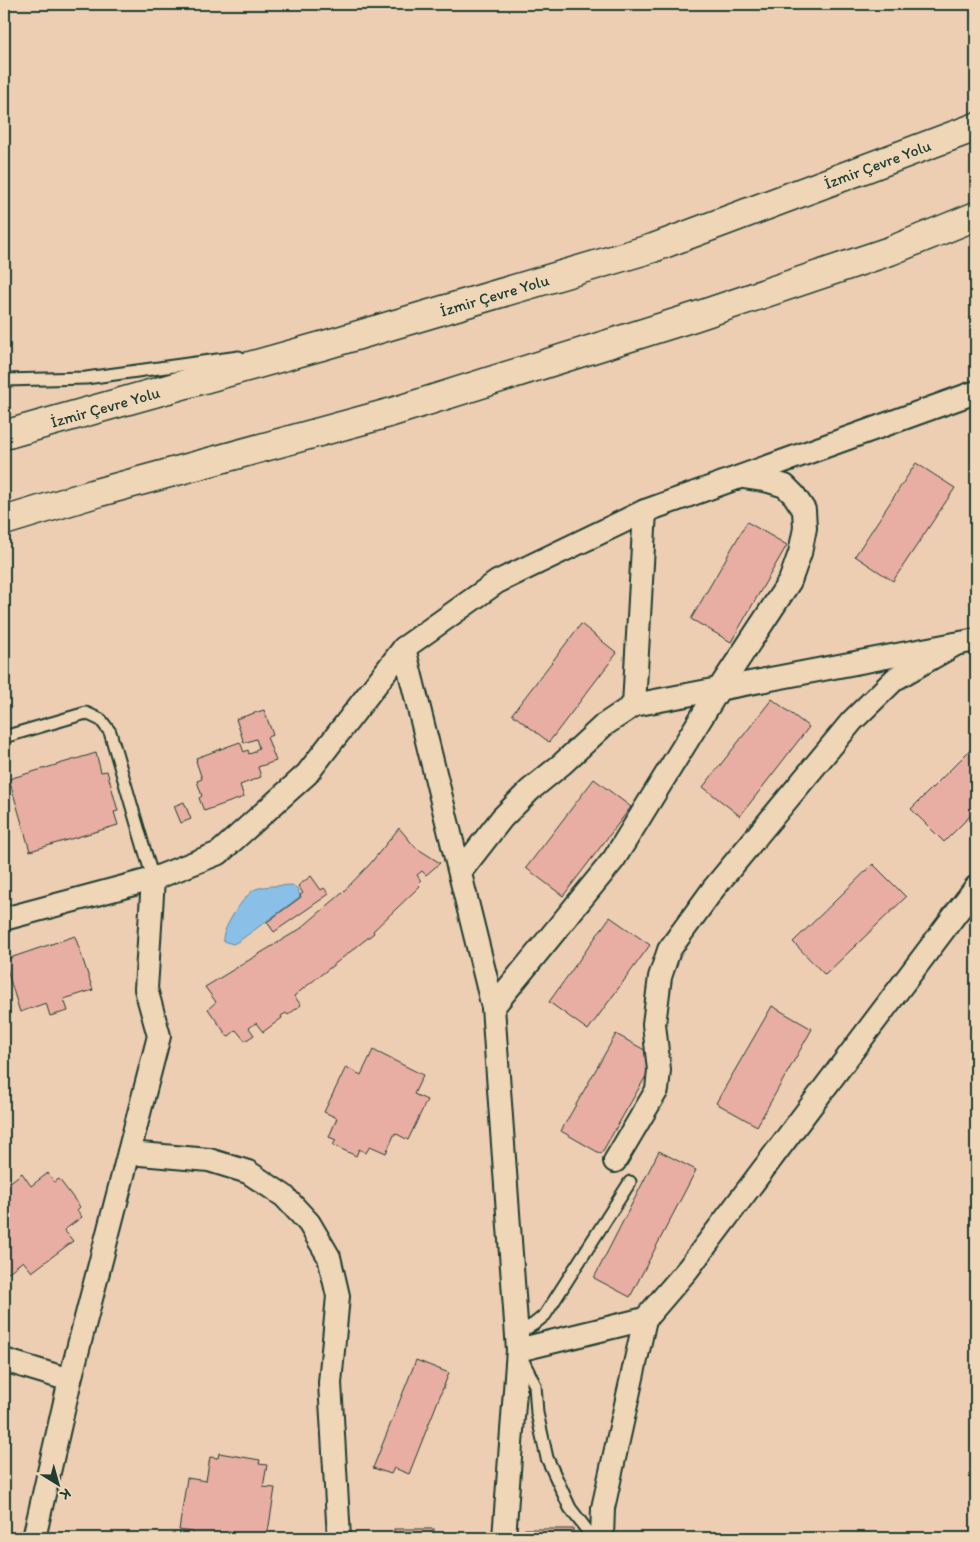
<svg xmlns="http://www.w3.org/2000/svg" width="980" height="1542" font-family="Itim,sans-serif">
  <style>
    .water { fill: #8abfe7; stroke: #5f8b9f }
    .building { fill: #e8aea3; stroke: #1f3d34 }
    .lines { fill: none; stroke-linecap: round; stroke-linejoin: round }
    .service-casing { stroke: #1f3d34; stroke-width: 15 }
    .minor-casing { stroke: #1f3d34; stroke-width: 26 }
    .motorway-casing { stroke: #1f3d34; stroke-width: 31 }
    .service { stroke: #eed6b6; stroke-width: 11 }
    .minor { stroke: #eed6b6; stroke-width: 22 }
    .motorway { stroke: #eed6b6; stroke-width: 28 }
    .labels { text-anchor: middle; stroke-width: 5; stroke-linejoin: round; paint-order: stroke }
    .street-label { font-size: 16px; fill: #1f3d34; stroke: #eed6b6 }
  </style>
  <rect width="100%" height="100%" fill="#edceb2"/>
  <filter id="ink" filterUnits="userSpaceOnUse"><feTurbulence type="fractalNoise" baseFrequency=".02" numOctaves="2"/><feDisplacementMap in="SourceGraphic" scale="10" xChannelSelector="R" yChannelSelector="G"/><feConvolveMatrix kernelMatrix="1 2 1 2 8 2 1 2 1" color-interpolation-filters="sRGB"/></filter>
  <g filter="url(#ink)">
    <path class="water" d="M 292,885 L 298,889 L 300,897 L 239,941 L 233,944 L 223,941 C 221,930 245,893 256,889 C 267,885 281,886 292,885 Z"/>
    <g class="building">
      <path d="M 916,463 L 955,488 L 893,581 L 855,556 Z"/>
      <path d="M 747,522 L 787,545 L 731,642 L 691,619 Z"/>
      <path d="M 581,624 L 617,653 L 549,742 L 512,714 Z"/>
      <path d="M 772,699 L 809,727 L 740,816 L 703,787 Z"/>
      <path d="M 264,710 L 273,735 L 267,737 L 276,761 L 258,767 L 261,777 L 240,785 L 244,797 L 204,811 L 199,798 L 202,796 L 197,781 L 202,779 L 196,761 L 197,761 L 196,758 L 240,742 L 244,752 L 248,750 L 249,754 L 255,752 L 255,750 L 259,748 L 256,739 L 244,743 L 236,719 Z"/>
      <path d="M 976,744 L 976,810 L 944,842 L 911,809 Z"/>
      <path d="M 96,753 L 101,772 L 107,771 L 118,811 L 114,812 L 118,825 L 30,851 L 9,779 Z"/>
      <path d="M 594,779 L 631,807 L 563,896 L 526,868 Z"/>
      <path d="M 184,802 L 191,819 L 181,823 L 174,806 Z"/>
      <path d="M 399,828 L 415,847 L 440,863 L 426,875 L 422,871 L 417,875 L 421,881 L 418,884 L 420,886 L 373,931 L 374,933 L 294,996 L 301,1005 L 288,1015 L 286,1013 L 281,1016 L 282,1018 L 263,1032 L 256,1023 L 249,1028 L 254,1035 L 245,1041 L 236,1030 L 228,1037 L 208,1009 L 216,1002 L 205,987 L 300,929 L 340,895 L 370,864 Z"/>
      <path d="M 873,864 L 906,897 L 825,975 L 793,942 Z"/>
      <path d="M 311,876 L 321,890 L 324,888 L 329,894 L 274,932 L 267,922 L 301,897 L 300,895 L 303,893 L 298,886 Z"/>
      <path d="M 610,917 L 650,945 L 588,1030 L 549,1002 Z"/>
      <path d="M 75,936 L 93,990 L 64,999 L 68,1011 L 50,1016 L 46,1003 L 20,1012 L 4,960 Z"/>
      <path d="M 772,1006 L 812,1029 L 757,1126 L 716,1103 Z"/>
      <path d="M 616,1034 L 657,1057 L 601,1154 L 561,1131 Z"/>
      <path d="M 373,1050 L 423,1075 L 414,1094 L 427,1100 L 408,1140 L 395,1133 L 386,1153 L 370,1146 L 366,1153 L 359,1149 L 356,1156 L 333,1145 L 336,1140 L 329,1137 L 337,1118 L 324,1112 L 346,1067 L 361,1075 Z"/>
      <path d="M 659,1151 L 696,1170 L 630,1297 L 594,1278 Z"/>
      <path d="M 22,1173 L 31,1186 L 48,1173 L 54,1182 L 59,1179 L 80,1207 L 77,1210 L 82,1217 L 64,1230 L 73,1241 L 32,1272 L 23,1261 L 5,1275 L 4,1273 L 4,1187 Z"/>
      <path d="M 416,1360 L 449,1373 L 409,1474 L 394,1468 L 391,1474 L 373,1468 Z"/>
      <path d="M 219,1453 L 260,1460 L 259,1464 L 267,1465 L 263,1487 L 275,1488 L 267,1538 L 192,1538 L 193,1532 L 179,1530 L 187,1478 L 206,1481 L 210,1457 L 218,1458 Z"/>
      <rect x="394" y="1529" width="40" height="9"/>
      <rect x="525" y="1529" width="48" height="9"/>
    </g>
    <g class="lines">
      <defs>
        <g id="service">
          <path d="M 4,380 L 86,378 L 239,357"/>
          <path d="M 4,737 L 86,713 L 101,720 L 110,732 L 153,879"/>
          <path d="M 517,1334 L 534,1324 L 545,1315 L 630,1182"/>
          <path d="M 521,1357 L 535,1385 L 537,1413 L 547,1458 L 570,1508 L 593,1538"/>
        </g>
        <g id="minor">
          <path d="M 404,648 L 493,1007 L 518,1350 L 504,1538"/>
          <path d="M 634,705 L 645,511"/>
          <path d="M 460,872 L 502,818 L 530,790 L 562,764 L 604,725 L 634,705 L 976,640"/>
          <path d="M 153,879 L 219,853 L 307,774 L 404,648 L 497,582 L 645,511 L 976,392"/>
          <path d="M 4,919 L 153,879 L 146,989 L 159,1036 L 70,1380 L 34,1538"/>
          <path d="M 493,1007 L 614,859 L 719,689 L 790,581 L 800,553 L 805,528 L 804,510 L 794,495 L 785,486 L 769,481 L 743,477"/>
          <path d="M 129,1153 L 209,1160 L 248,1172 L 284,1196 L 309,1223 L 329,1257 L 338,1296 L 330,1383 L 339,1538"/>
          <path d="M 615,1161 L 657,1090 L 659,1070 L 654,1024 L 660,977 L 669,950 L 714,888 L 852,721 L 895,679 L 956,644"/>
          <path d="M 518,1350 L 645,1319"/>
          <path d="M 4,1360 L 70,1380"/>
          <path d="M 602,1538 L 603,1508 L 645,1319 L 688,1269 L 976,887"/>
        </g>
        <g id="motorway">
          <path id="s1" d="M 4,435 L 325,345 L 653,248 L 976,127"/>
          <path d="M 4,521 L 96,493 L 389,413 L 694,317 L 890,251 L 976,216"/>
        </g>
      </defs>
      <use href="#service" class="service-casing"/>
      <use href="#minor" class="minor-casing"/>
      <use href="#motorway" class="motorway-casing"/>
      <use href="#service" class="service"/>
      <use href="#minor" class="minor"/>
      <use href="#motorway" class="motorway"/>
    </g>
  </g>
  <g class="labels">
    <g class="street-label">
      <text dy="6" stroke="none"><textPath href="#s1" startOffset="915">İzmir Çevre Yolu</textPath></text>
      <text dy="6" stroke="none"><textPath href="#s1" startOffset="510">İzmir Çevre Yolu</textPath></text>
      <text dy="6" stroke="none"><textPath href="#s1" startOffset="105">İzmir Çevre Yolu</textPath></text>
    </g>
  </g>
  <rect width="980" height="1542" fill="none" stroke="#eed6b6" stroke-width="20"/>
  <rect x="10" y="10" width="960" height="1522" fill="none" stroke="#1f3d34" stroke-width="2" filter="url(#ink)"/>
  <g transform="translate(58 1484) rotate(143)" stroke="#eed6b6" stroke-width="4" paint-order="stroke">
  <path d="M0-4L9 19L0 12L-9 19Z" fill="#1f3d34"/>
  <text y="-8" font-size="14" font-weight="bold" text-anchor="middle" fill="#1f3d34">K</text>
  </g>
</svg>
